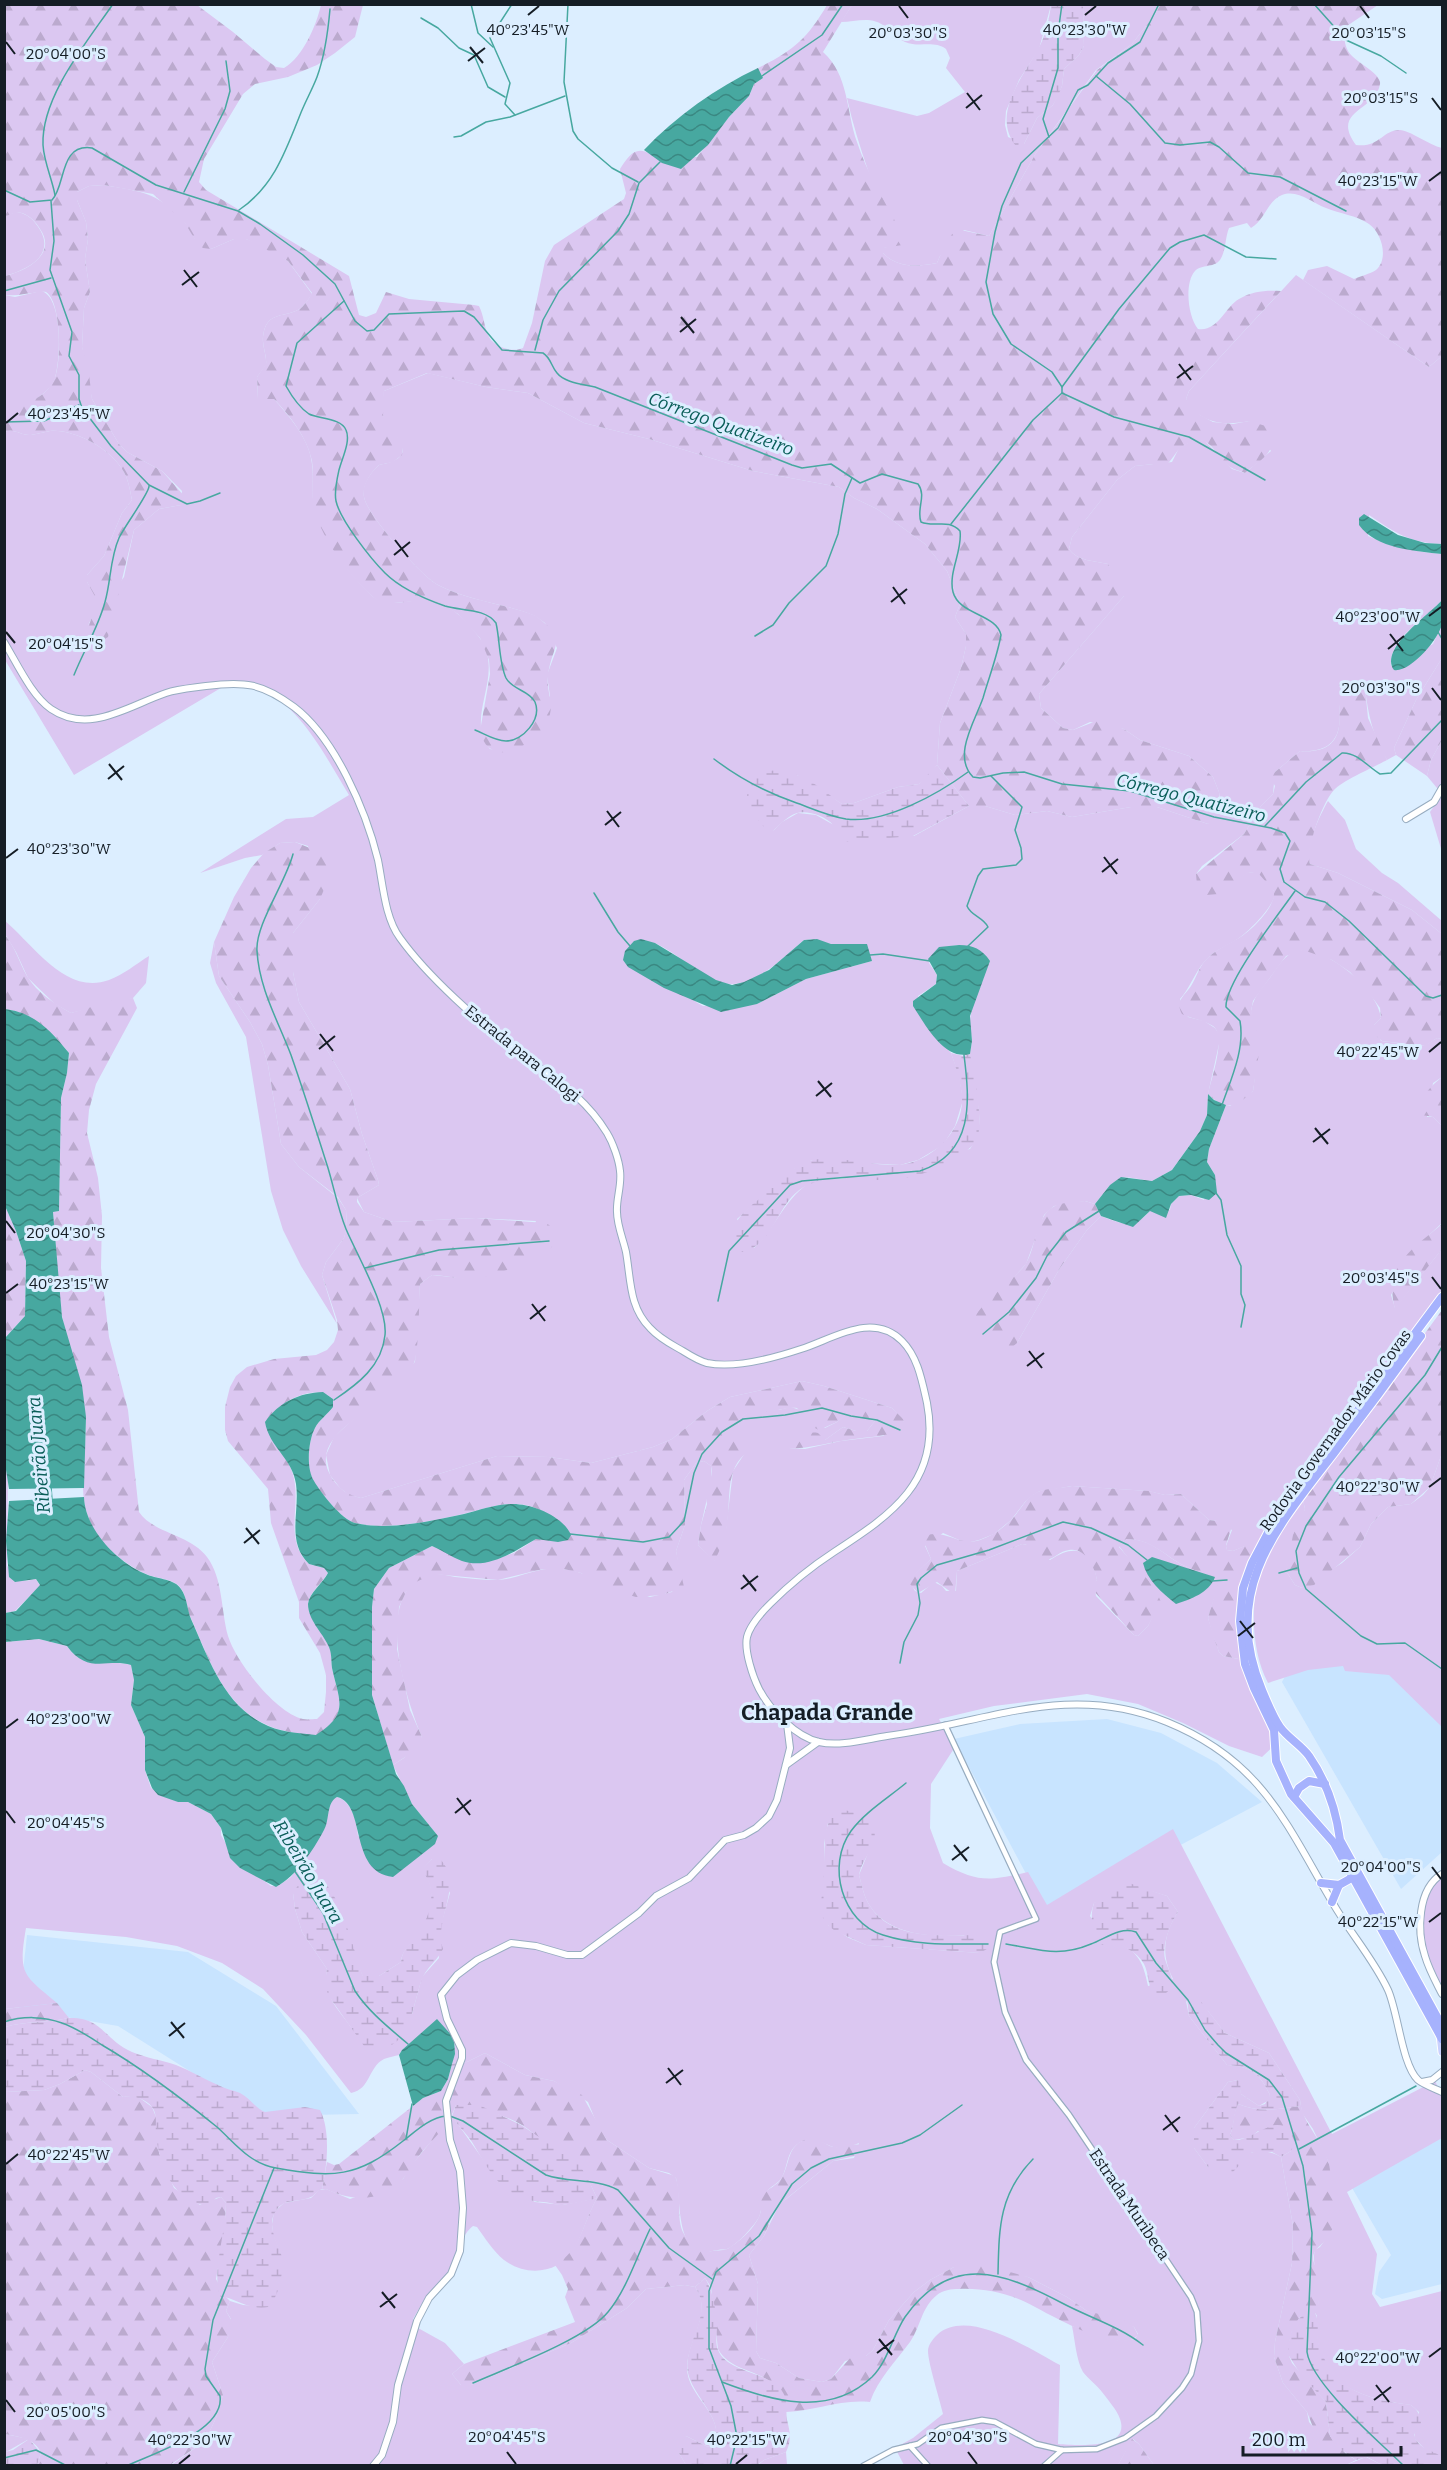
<svg xmlns="http://www.w3.org/2000/svg" width="1447" height="2470" font-family="Bitter,serif">
  <style>
    .built { fill: #c8e4ff }
    .green { fill: #dbc7f1; fill-rule: evenodd }
    .forest { fill: url(#forest-firs) }
    .wetland { fill: url(#wetland-marsh) }
    .water { fill: url(#water-waves) }
    .lines { fill: none; stroke-linecap: round; stroke-linejoin: round }
    .stream { stroke: #47a8a0; stroke-width: 1.5 }
    .street-casing { stroke: #97acc0; stroke-width: 7 }
    .secondary-casing { stroke: #97acc0; stroke-width: 8 }
    .primary-casing { stroke: #fff; stroke-width: 9 }
    .highway-casing { stroke: #fff; stroke-width: 10 }
    .street { stroke: #fff; stroke-width: 4.5 }
    .secondary { stroke: #fff; stroke-width: 6 }
    .primary { stroke: #cad1fe; stroke-width: 7 }
    .highway { stroke: #a6b2fd; stroke-width: 8 }
    .ticks { fill: none; stroke: #151d25; stroke-width: 2 }
    .labels { text-anchor: middle; stroke-width: 6; stroke-linejoin: round; paint-order: stroke }
    .street-label { font-size: 16px; fill: #151d25; stroke: #dceeff }
    .water-label { font-size: 18px; font-style: italic; fill: #095d58; stroke: #dceeff }
    .district-label { font-size: 22px; font-weight: bold; fill: #151d25; stroke: #dceeff }
    .ticks-label { font-size: 15px; text-anchor: middle; fill: #151d25; stroke: #dceeff; stroke-width: 6; stroke-linejoin: round; paint-order: stroke }
  </style>
  <defs>
    <pattern id="forest-firs" width="22" height="20" patternUnits="userSpaceOnUse" patternTransform="scale(1.5)"><rect width="22" height="20" fill="#dbc7f1"/><path d="M5 1l3.5 6h-7zM16 11l3.5 6h-7z" fill="#bbaace"/></pattern>
    <pattern id="wetland-marsh" width="20" height="14" patternUnits="userSpaceOnUse" patternTransform="scale(1.5)"><rect width="20" height="14" fill="#dbc7f1"/><path d="M1 5h8M5 5V1M11 12h8M15 12V8" fill="none" stroke="#bbaace"/></pattern>
    <pattern id="water-waves" width="16" height="10" patternUnits="userSpaceOnUse" patternTransform="scale(1.5)"><rect width="16" height="10" fill="#47a8a0"/><path d="M0 5q4-4 8 0t8 0" fill="none" stroke="#3a8882"/></pattern>
  </defs>
  <rect width="100%" height="100%" fill="#dceeff"/>
  <g class="built">
    <path d="M 1316,1616 L 1442,1663 L 1442,1852 L 1401,1889 L 1282,1682 Z"/>
    <path d="M 1107,1719 L 1161,1733 L 1217,1763 L 1262,1802 L 1048,1915 L 954,1739 L 1020,1724 Z"/>
    <path d="M 27,1935 L 188,1952 L 276,2006 L 359,2114 L 261,2116 L 118,2026 L 19,2009 Z"/>
    <path d="M 1442,2129 L 1442,2284 L 1382,2299 L 1375,2294 L 1379,2272 L 1391,2255 L 1348,2181 Z"/>
  </g>
  <g class="green">
    <path d="M 852,5 L 1051,5 L 1039,49 L 1019,80 L 1006,111 L 1005,125 L 1008,137 L 1024,144 L 1037,118 L 1053,105 L 1062,86 L 1064,69 L 1079,55 L 1084,46 L 1083,5 L 1158,5 L 1156,13 L 1132,44 L 1096,70 L 1036,153 L 989,236 L 964,230 L 940,256 L 937,263 C 918,267 897,268 883,253 L 883,248 L 895,245 C 878,196 858,149 847,98 L 917,116 L 929,113 L 965,92 L 946,68 L 950,58 L 946,49 C 934,40 919,48 905,42 C 893,37 887,24 874,21 C 865,18 851,22 841,22 Z"/>
    <path d="M 104,185 C 142,192 155,191 183,220 C 196,235 189,240 211,249 L 234,239 L 246,239 L 266,247 L 288,261 L 312,294 C 309,298 305,305 301,308 C 286,319 266,309 263,337 C 262,346 267,355 266,365 L 257,377 L 258,399 L 274,399 C 290,417 310,440 312,464 C 314,478 311,492 314,505 C 322,537 346,570 369,593 C 387,612 408,598 429,600 C 449,602 468,622 479,637 C 507,675 463,717 490,749 L 506,752 L 550,696 L 547,675 L 557,648 L 545,623 L 535,616 C 504,603 468,601 438,585 C 421,576 367,515 364,497 C 361,486 370,473 379,465 C 425,456 391,437 383,415 C 381,408 383,398 384,391 L 428,373 L 486,387 L 528,393 L 584,423 L 649,439 L 753,471 L 839,487 L 854,498 L 877,509 L 925,544 L 947,571 L 960,604 L 955,617 L 966,634 L 966,646 L 961,668 L 940,723 L 937,765 L 928,777 L 919,784 L 898,787 L 854,803 L 842,804 L 797,775 L 773,831 L 782,822 L 798,813 L 816,815 L 832,824 L 914,836 L 969,806 L 985,806 L 1015,815 L 1047,811 L 1072,817 L 1131,807 L 1157,807 L 1208,824 L 1221,809 L 1219,792 L 1213,777 L 1189,756 L 1140,740 L 1124,729 L 1090,722 L 1073,730 L 1063,728 L 1041,708 L 1039,694 L 1124,596 L 1108,564 C 1095,561 1077,561 1069,549 L 1072,537 L 1117,480 L 1135,466 L 1172,462 L 1179,448 L 1195,439 L 1205,441 L 1232,469 L 1245,473 L 1271,451 L 1249,421 C 1225,426 1199,424 1186,399 L 1189,391 L 1296,275 L 1429,367 L 1442,356 L 1442,544 C 1411,543 1395,533 1369,515 L 1368,536 C 1391,547 1417,552 1442,554 L 1442,600 C 1427,618 1388,639 1391,666 L 1433,644 L 1442,624 L 1442,658 L 1416,700 L 1394,748 L 1396,755 L 1387,760 C 1373,737 1368,714 1365,688 L 1339,704 C 1343,735 1334,753 1300,751 L 1275,772 L 1273,794 L 1261,806 L 1244,834 L 1202,866 L 1196,874 L 1238,879 L 1248,872 L 1259,873 C 1264,878 1271,885 1274,891 C 1279,901 1251,929 1243,935 C 1231,945 1216,948 1205,961 C 1195,972 1190,988 1180,999 L 1188,1017 L 1204,1021 L 1215,1028 L 1219,1034 L 1219,1044 L 1208,1094 L 1207,1115 L 1200,1131 L 1172,1170 L 1152,1181 L 1126,1177 L 1110,1185 L 1095,1204 L 1085,1201 L 1054,1206 L 1044,1215 L 1026,1264 L 1004,1288 L 1017,1343 L 1060,1268 L 1087,1230 L 1101,1216 C 1122,1224 1133,1230 1150,1211 L 1170,1210 L 1171,1204 L 1179,1196 L 1191,1195 L 1204,1200 L 1215,1175 L 1207,1162 L 1209,1149 L 1226,1105 L 1230,1106 L 1253,1091 L 1255,1076 L 1251,1011 C 1253,998 1261,989 1269,979 C 1278,967 1287,949 1304,950 C 1332,952 1378,990 1381,1018 L 1374,1025 L 1381,1041 L 1424,1046 L 1437,1038 L 1442,1039 L 1442,1077 L 1433,1083 L 1427,1117 L 1433,1117 L 1442,1126 L 1442,1223 L 1416,1247 L 1391,1295 L 1395,1308 L 1442,1249 L 1442,1290 L 1278,1510 L 1264,1531 L 1256,1549 L 1245,1546 L 1233,1551 L 1227,1550 L 1226,1546 L 1232,1530 L 1217,1521 L 1209,1520 L 1181,1494 L 1165,1495 L 1148,1491 L 1072,1486 L 1055,1489 L 1040,1491 L 1033,1495 L 1025,1502 L 1011,1520 L 994,1534 L 979,1540 L 966,1543 L 943,1533 L 925,1546 L 931,1559 L 909,1580 L 915,1591 L 921,1593 L 934,1582 L 942,1586 L 946,1591 L 956,1591 L 957,1571 L 1022,1544 L 1029,1545 L 1050,1560 C 1075,1543 1092,1549 1097,1580 L 1094,1583 L 1096,1596 L 1134,1635 L 1138,1636 L 1148,1626 L 1158,1605 L 1138,1571 L 1119,1546 L 1126,1539 C 1154,1539 1162,1555 1185,1566 C 1197,1572 1208,1573 1219,1583 L 1208,1618 L 1219,1652 L 1223,1656 L 1244,1660 L 1268,1721 L 1279,1741 L 1262,1757 L 1229,1746 L 1183,1723 L 1138,1704 L 1087,1694 L 994,1706 L 939,1719 L 955,1747 L 931,1784 L 930,1828 L 943,1863 C 977,1883 990,1881 1028,1872 L 1047,1905 L 1173,1829 L 1332,2134 L 1435,2081 L 1442,2095 L 1442,2138 L 1347,2192 L 1377,2254 L 1372,2294 L 1380,2307 L 1442,2291 L 1442,2457 L 1425,2449 L 1414,2438 L 1419,2412 L 1411,2405 C 1367,2399 1323,2389 1317,2336 C 1315,2321 1319,2305 1319,2290 C 1319,2276 1311,2262 1315,2250 L 1320,2247 L 1332,2230 L 1333,2201 L 1328,2161 L 1313,2129 L 1302,2113 L 1300,2100 L 1269,2053 L 1225,2033 L 1208,2011 L 1186,2001 L 1189,2016 L 1227,2065 C 1251,2066 1260,2074 1270,2095 L 1269,2100 L 1259,2106 L 1241,2094 L 1238,2080 L 1228,2082 L 1194,2128 L 1194,2148 L 1208,2167 C 1231,2159 1258,2143 1281,2157 L 1293,2226 L 1292,2263 L 1275,2342 L 1274,2357 L 1283,2383 L 1307,2412 L 1309,2422 L 1346,2465 L 1366,2457 L 1382,2465 L 1154,2465 L 1139,2444 L 1133,2439 L 1118,2465 L 904,2465 L 895,2448 L 913,2438 L 943,2414 C 940,2400 928,2363 928,2351 C 928,2345 933,2339 937,2335 C 967,2307 1030,2349 1060,2365 L 1058,2444 C 1075,2445 1131,2451 1120,2419 C 1117,2410 1108,2400 1102,2392 C 1097,2385 1088,2379 1083,2372 C 1076,2360 1075,2340 1072,2326 L 1119,2341 L 1135,2339 L 1138,2334 L 1134,2327 L 1087,2311 L 1067,2297 L 1028,2277 L 954,2267 L 930,2280 L 914,2292 L 889,2320 L 873,2350 L 866,2356 L 845,2361 L 831,2379 L 822,2382 L 799,2378 L 776,2363 L 760,2358 L 756,2351 L 758,2284 L 749,2255 L 764,2236 L 779,2205 L 833,2161 L 854,2158 L 859,2143 C 853,2145 847,2148 841,2148 C 825,2148 815,2132 799,2143 C 787,2151 788,2164 783,2175 C 780,2183 772,2185 767,2191 C 760,2199 763,2208 759,2217 C 755,2225 736,2246 727,2249 C 725,2250 721,2249 718,2250 C 713,2250 706,2254 701,2253 C 676,2245 681,2198 676,2178 L 669,2173 L 649,2168 L 607,2140 L 597,2124 L 588,2102 L 554,2081 L 525,2075 L 485,2053 L 467,2062 L 452,2064 L 455,2045 L 437,2020 L 402,2050 L 399,2055 C 395,2056 389,2057 384,2059 C 368,2067 371,2089 351,2093 L 306,2035 L 263,1989 L 222,1963 L 177,1946 L 126,1937 L 26,1928 C 18,1975 23,1974 57,2003 L 5,2009 L 5,1642 L 39,1639 L 67,1646 C 86,1672 106,1658 131,1665 L 134,1680 L 131,1705 L 145,1737 L 145,1770 L 151,1788 L 178,1802 L 188,1802 L 211,1814 L 221,1828 L 221,1835 L 240,1868 L 255,1874 L 271,1886 L 278,1886 L 291,1877 L 324,1830 L 330,1805 L 332,1800 L 337,1797 C 352,1801 357,1823 358,1836 L 438,1836 L 412,1804 L 393,1765 L 404,1758 L 422,1737 C 406,1700 370,1588 432,1574 C 439,1573 448,1576 455,1577 C 468,1578 482,1580 496,1580 C 511,1580 526,1573 540,1570 C 550,1568 562,1569 572,1570 L 650,1597 L 672,1592 L 680,1575 L 676,1551 L 685,1525 L 684,1480 L 696,1463 L 704,1461 L 711,1466 L 711,1481 L 701,1525 L 698,1545 L 714,1561 L 726,1529 L 733,1471 L 745,1453 L 738,1422 C 747,1406 761,1412 776,1410 C 782,1410 788,1406 794,1408 C 804,1410 816,1422 825,1428 L 837,1422 L 847,1413 L 875,1421 L 867,1431 L 856,1431 L 843,1427 L 825,1440 L 789,1448 L 805,1449 L 841,1441 L 883,1436 L 904,1421 L 892,1408 L 824,1386 L 802,1381 L 730,1397 L 707,1411 L 672,1439 L 653,1447 L 591,1463 L 549,1457 L 497,1456 L 361,1498 L 349,1495 L 340,1488 L 330,1475 L 326,1455 L 334,1437 L 415,1362 L 420,1284 L 432,1275 L 471,1279 L 518,1265 L 536,1221 L 476,1218 L 393,1222 L 364,1212 L 357,1198 L 379,1185 L 378,1180 L 362,1134 L 350,1089 L 299,1002 L 293,972 L 293,933 L 320,899 L 308,846 L 295,842 L 280,843 L 262,855 L 245,858 L 200,873 L 286,819 L 313,817 L 349,795 C 327,759 305,714 268,692 C 258,686 242,685 231,682 L 74,775 L 5,660 L 5,432 C 14,428 21,436 31,435 C 38,434 44,432 50,431 C 74,429 109,448 122,469 C 128,477 130,490 132,500 L 122,513 L 104,556 L 87,575 L 87,582 L 98,600 L 94,614 L 88,625 L 124,577 L 134,530 L 159,509 L 181,505 L 182,491 L 162,471 L 127,452 L 119,444 L 92,399 L 82,347 L 84,308 L 90,292 L 85,259 L 88,239 L 86,222 L 77,200 L 77,192 L 89,186 ZM 811,939 L 831,944 L 846,945 L 872,961 L 806,979 L 757,1004 L 703,1006 L 696,1002 L 655,943 C 676,953 694,970 715,980 C 748,996 781,959 804,940 ZM 959,945 L 984,977 C 978,993 969,1010 970,1027 C 970,1031 972,1036 972,1040 C 972,1045 970,1050 970,1054 C 970,1085 991,1122 970,1149 L 841,1179 C 835,1179 827,1177 822,1178 C 790,1185 777,1228 754,1248 L 737,1219 L 794,1169 L 812,1160 L 900,1165 L 918,1160 L 943,1145 L 955,1126 L 963,1100 L 959,1075 L 951,1053 L 924,1021 L 918,996 L 936,984 L 937,975 L 929,963 C 936,947 943,947 959,945 ZM 828,1823 L 868,1853 L 859,1875 C 862,1886 864,1897 870,1906 C 888,1935 934,1938 964,1935 L 980,1953 L 866,1945 L 849,1938 L 828,1925 L 824,1844 ZM 432,1859 L 450,1893 L 440,1928 L 439,1958 L 422,1977 L 412,2014 L 353,2030 C 338,2008 323,1998 327,1969 L 302,1932 L 295,1909 L 293,1893 L 357,1962 L 363,1977 L 379,1976 L 401,1962 C 402,1949 411,1945 418,1935 C 433,1913 438,1890 422,1869 ZM 1151,1891 L 1167,1896 L 1178,1912 C 1163,1935 1161,1955 1173,1979 L 1148,1986 C 1143,1960 1136,1946 1108,1943 L 1090,1916 L 1094,1903 Z"/>
    <path d="M 16,212 C 25,213 31,217 36,224 C 59,253 30,269 5,276 L 5,216 Z"/>
    <path d="M 41,291 C 63,296 61,360 55,378 C 53,387 37,400 28,403 C 22,406 11,404 5,404 L 4,295 L 15,297 Z"/>
    <path d="M 1442,740 L 1442,794 L 1427,776 L 1431,760 Z"/>
    <path d="M 1442,795 L 1442,852 L 1430,812 Z"/>
    <path d="M 1328,801 L 1345,820 L 1356,849 L 1382,873 L 1398,883 L 1442,921 L 1442,934 L 1412,910 L 1338,873 L 1310,864 C 1304,848 1320,815 1328,801 Z"/>
    <path d="M 4,920 C 33,944 65,996 109,980 C 123,975 136,964 149,956 L 146,983 L 133,998 L 71,1013 L 55,1004 L 28,978 L 16,952 L 5,934 Z"/>
    <path d="M 214,942 L 219,976 L 250,1022 L 262,1044 L 268,1065 L 281,1144 L 299,1167 L 338,1198 L 346,1210 L 347,1227 L 344,1238 L 326,1262 L 322,1275 L 337,1324 L 301,1266 L 283,1230 L 271,1191 L 246,1037 L 216,983 L 210,963 Z"/>
    <path d="M 5,1206 L 16,1231 L 10,1232 C 4,1244 7,1287 5,1305 Z"/>
    <path d="M 1442,1453 L 1442,1727 L 1389,1675 L 1345,1671 L 1343,1666 L 1308,1670 L 1268,1683 C 1251,1651 1250,1603 1261,1568 C 1269,1546 1289,1519 1303,1500 L 1305,1509 L 1286,1571 L 1295,1585 L 1302,1588 L 1342,1563 L 1360,1547 L 1371,1524 L 1388,1507 L 1411,1504 L 1423,1495 L 1430,1487 Z"/>
    <path d="M 6,1461 L 8,1478 L 7,1566 L 26,1581 L 36,1579 L 40,1586 L 15,1611 L 5,1613 L 4,1462 Z"/>
    <path d="M 1442,1872 L 1442,1998 L 1427,1968 L 1420,1917 L 1424,1891 L 1435,1875 Z"/>
    <path d="M 452,2116 L 499,2182 L 535,2202 L 563,2205 L 597,2198 C 588,2214 583,2233 574,2249 C 559,2274 526,2277 504,2260 C 493,2251 485,2238 477,2227 L 473,2226 C 461,2236 461,2245 461,2260 L 424,2300 L 413,2319 L 418,2328 L 445,2343 L 464,2364 L 452,2374 L 461,2385 L 471,2385 L 571,2343 L 627,2308 L 646,2289 L 685,2285 L 695,2287 C 714,2312 687,2341 687,2368 C 687,2395 721,2412 716,2439 L 708,2447 L 686,2436 L 679,2453 L 686,2465 L 170,2466 L 205,2441 L 216,2418 L 223,2395 L 212,2362 L 228,2337 L 231,2319 L 226,2311 L 230,2301 L 243,2305 L 268,2307 L 281,2255 L 273,2235 L 272,2224 L 274,2212 L 284,2203 L 311,2198 L 319,2190 L 326,2189 L 350,2199 L 403,2179 L 410,2167 Z"/>
    <path d="M 5,2434 L 29,2439 L 6,2452 Z"/>
    <path d="M 786,2452 L 787,2465 L 757,2466 L 764,2460 Z"/>
  </g>
  <g class="forest">
    <path d="M 5,5 L 197,5 L 233,32 L 265,59 L 276,67 L 284,68 C 303,57 316,26 321,5 L 363,5 L 355,37 L 335,53 L 317,65 L 288,77 L 255,84 L 243,94 L 204,159 L 199,182 L 206,190 L 349,276 L 359,315 L 366,317 L 376,313 L 386,292 L 409,299 L 474,305 L 479,306 C 484,316 484,326 488,335 C 493,347 512,353 523,348 L 532,323 L 545,261 L 554,245 L 624,199 L 626,193 L 620,169 C 628,157 635,145 650,154 L 697,157 L 729,117 L 749,96 L 754,84 L 763,78 L 758,68 C 793,51 807,39 827,5 L 852,5 L 823,52 C 849,75 846,111 857,142 C 867,173 885,202 900,230 L 902,245 L 884,248 L 883,253 C 897,268 918,267 937,263 L 946,242 L 956,229 L 989,236 L 1036,153 L 1097,70 L 1132,44 L 1156,13 L 1158,5 L 1378,5 L 1344,28 C 1344,36 1344,43 1348,51 C 1354,62 1382,73 1380,84 C 1376,111 1330,110 1356,145 C 1379,148 1383,130 1399,130 C 1408,129 1429,145 1442,148 L 1442,356 L 1429,367 L 1303,280 L 1308,270 L 1327,266 L 1354,279 C 1360,276 1370,274 1376,270 C 1389,259 1382,233 1369,224 C 1356,215 1340,214 1326,208 C 1312,203 1298,189 1282,195 C 1267,201 1265,220 1251,228 L 1247,223 L 1229,228 C 1225,238 1226,251 1220,260 C 1214,268 1202,264 1195,271 C 1184,283 1188,317 1198,329 C 1218,332 1225,307 1239,299 C 1252,291 1267,290 1281,291 L 1189,391 L 1186,399 L 1200,415 L 1213,422 L 1233,424 L 1249,421 L 1269,427 C 1279,452 1263,458 1245,473 C 1241,471 1235,470 1232,468 C 1211,455 1213,429 1183,446 C 1175,451 1173,461 1164,466 L 1154,464 L 1135,466 L 1117,480 L 1072,537 L 1069,549 C 1077,561 1095,561 1108,564 L 1124,589 L 1124,596 L 1039,694 L 1041,708 L 1063,728 L 1073,730 L 1099,720 L 1124,729 L 1140,740 L 1189,756 L 1213,777 L 1219,792 L 1220,819 L 1208,824 L 1157,807 L 1131,807 L 1072,817 L 1047,811 L 1015,815 L 985,806 L 969,806 L 937,765 L 940,723 L 961,668 L 966,646 L 966,634 L 955,617 L 960,604 L 947,571 L 925,544 L 877,509 L 854,498 L 839,487 L 753,471 L 649,439 L 584,423 L 528,393 L 486,387 L 427,373 L 384,391 L 383,415 L 400,441 L 403,446 L 402,455 L 393,462 L 379,465 C 370,473 362,486 364,497 C 367,515 422,577 438,585 C 468,601 504,603 536,616 C 570,642 551,645 548,676 C 546,689 553,701 550,714 C 543,741 490,775 480,731 L 490,674 L 489,660 L 480,638 L 458,614 L 444,605 L 430,600 L 382,604 C 355,585 318,536 313,503 C 311,489 314,475 312,461 C 307,437 290,416 274,399 L 258,399 L 257,377 L 266,364 C 267,355 262,346 263,337 C 266,309 286,319 301,308 C 305,305 309,298 312,293 L 288,261 L 246,239 L 234,239 L 211,249 L 203,248 L 197,243 L 185,223 L 153,194 L 104,185 L 89,186 L 77,192 L 77,200 L 86,222 L 88,239 L 85,259 L 90,292 L 84,308 L 82,347 L 88,366 L 92,399 L 119,444 L 127,452 L 162,471 L 186,498 L 181,505 L 159,509 L 134,530 L 108,637 L 90,648 L 84,642 L 97,600 L 87,582 L 87,575 L 104,556 L 122,513 L 132,500 C 130,490 128,477 122,469 C 109,448 74,429 50,431 C 44,432 38,434 31,435 C 21,436 14,428 5,432 L 5,404 C 25,404 40,402 53,382 C 62,368 62,302 46,292 C 42,290 15,297 5,295 L 5,276 C 25,271 58,255 40,229 C 36,222 30,216 22,213 C 16,211 10,215 5,216 Z"/>
    <path d="M 1442,658 L 1442,740 L 1431,760 L 1427,776 L 1396,755 L 1394,748 L 1416,700 Z"/>
    <path d="M 1353,679 L 1360,681 L 1365,688 L 1368,718 L 1387,760 C 1374,767 1342,781 1334,790 C 1323,801 1305,850 1310,864 L 1338,873 L 1412,910 L 1442,934 L 1442,1039 L 1437,1038 L 1425,1046 L 1382,1041 L 1374,1034 L 1374,1025 L 1381,1018 L 1380,1008 L 1375,1001 L 1350,972 L 1332,960 L 1303,950 L 1286,956 L 1253,1001 L 1251,1011 L 1256,1030 L 1259,1053 L 1253,1091 C 1236,1107 1226,1112 1208,1094 C 1211,1079 1227,1036 1213,1026 C 1203,1020 1192,1019 1182,1014 C 1175,1001 1184,996 1191,986 C 1196,978 1199,968 1204,962 C 1214,950 1227,945 1239,938 C 1251,931 1276,907 1274,891 L 1259,874 L 1249,872 L 1218,894 L 1206,895 L 1197,885 L 1196,874 L 1244,834 L 1261,806 L 1273,794 L 1275,786 L 1271,779 L 1275,772 L 1300,751 C 1347,754 1341,720 1337,686 L 1346,680 Z"/>
    <path d="M 295,842 L 327,855 L 334,866 L 320,899 L 293,933 L 293,972 L 299,1002 L 350,1089 L 362,1134 L 378,1180 L 379,1185 L 357,1198 L 357,1202 L 364,1212 L 393,1222 L 476,1218 L 546,1223 C 589,1249 490,1277 473,1279 C 459,1280 446,1275 432,1275 L 420,1284 C 419,1299 419,1353 414,1363 C 409,1372 398,1384 391,1392 C 369,1413 306,1439 332,1478 C 340,1490 348,1495 361,1498 L 497,1456 L 549,1457 L 591,1463 L 653,1447 L 672,1439 L 707,1411 L 730,1397 L 802,1381 L 824,1386 L 892,1408 L 904,1420 L 902,1430 C 882,1438 862,1437 841,1441 C 823,1444 807,1449 789,1448 C 794,1437 806,1431 818,1433 L 825,1440 L 843,1427 L 856,1431 L 867,1431 L 875,1421 L 847,1414 L 837,1422 L 819,1430 L 811,1426 L 797,1408 C 788,1407 781,1410 773,1411 C 759,1413 747,1407 738,1422 L 748,1452 C 723,1468 732,1505 726,1531 C 724,1541 719,1552 714,1562 L 698,1545 L 701,1525 L 707,1504 C 704,1492 714,1479 711,1466 L 704,1461 L 696,1463 L 684,1480 L 685,1525 L 676,1551 L 684,1587 L 662,1595 L 636,1597 L 608,1589 L 581,1573 L 564,1569 L 543,1569 L 498,1580 L 433,1574 L 416,1582 L 406,1592 L 399,1607 L 397,1649 L 410,1710 L 422,1737 L 419,1748 L 393,1765 L 372,1695 L 372,1607 L 374,1589 L 389,1568 L 432,1546 L 490,1561 L 514,1553 L 536,1539 L 551,1516 C 543,1512 535,1507 526,1505 C 504,1501 484,1509 463,1514 C 433,1521 385,1531 355,1523 C 341,1519 321,1493 313,1481 C 306,1468 308,1441 315,1428 C 319,1420 328,1414 333,1407 L 333,1399 C 318,1387 301,1394 286,1402 L 279,1451 C 315,1487 276,1533 309,1564 L 324,1568 L 328,1573 C 322,1583 309,1593 308,1604 C 308,1617 323,1634 329,1645 C 332,1652 331,1660 332,1668 C 339,1701 350,1714 316,1736 C 298,1733 279,1732 263,1723 C 222,1703 207,1654 190,1616 C 186,1608 187,1598 182,1590 C 176,1578 156,1579 146,1574 C 126,1565 102,1546 92,1526 C 74,1492 89,1450 85,1413 C 82,1379 68,1349 62,1316 C 57,1282 56,1246 53,1212 L 59,1211 L 61,1098 L 67,1073 L 69,1053 C 53,1033 31,1012 5,1009 L 4,934 C 15,946 19,962 27,976 C 37,993 55,1004 71,1013 L 118,999 L 133,998 L 137,1008 L 96,1084 L 89,1110 L 87,1133 L 98,1178 L 102,1216 L 101,1268 L 109,1337 L 128,1410 L 139,1512 C 154,1534 190,1534 207,1557 C 223,1578 221,1611 228,1636 C 236,1662 276,1713 303,1719 C 307,1720 313,1719 317,1719 L 324,1712 L 326,1692 L 326,1675 L 320,1653 L 299,1618 L 299,1602 L 271,1523 L 268,1489 L 228,1441 L 225,1430 L 225,1407 L 230,1387 L 236,1376 L 247,1367 L 274,1359 L 316,1355 L 327,1350 L 334,1342 L 338,1330 L 337,1320 L 322,1275 L 326,1262 L 344,1238 L 347,1226 L 346,1210 L 338,1197 L 299,1167 L 281,1144 L 268,1065 L 262,1044 L 250,1022 L 219,976 L 214,942 L 234,897 L 251,868 L 264,853 L 280,843 Z"/>
    <path d="M 1442,1077 L 1442,1126 L 1433,1117 L 1422,1115 L 1418,1109 C 1421,1096 1432,1085 1442,1077 Z"/>
    <path d="M 1085,1201 L 1095,1204 L 1101,1216 L 1087,1230 L 1060,1268 L 1017,1343 L 1011,1348 C 1001,1347 989,1341 982,1334 C 978,1330 974,1325 975,1318 C 976,1308 1016,1277 1025,1265 C 1036,1249 1035,1218 1053,1207 C 1061,1202 1075,1202 1085,1201 Z"/>
    <path d="M 1442,1224 L 1442,1249 L 1395,1309 C 1383,1265 1413,1249 1442,1224 Z"/>
    <path d="M 16,1231 L 26,1261 L 25,1316 L 5,1338 L 6,1240 L 10,1232 Z"/>
    <path d="M 1442,1310 L 1442,1453 L 1430,1487 L 1411,1504 L 1388,1507 L 1371,1524 L 1360,1547 L 1314,1585 L 1302,1588 L 1295,1585 L 1286,1571 L 1293,1535 L 1305,1509 L 1303,1500 Z"/>
    <path d="M 1072,1486 L 1149,1491 L 1165,1495 L 1181,1494 L 1209,1520 L 1233,1523 L 1226,1545 L 1227,1550 L 1233,1551 L 1249,1544 L 1256,1549 L 1242,1604 L 1244,1660 L 1223,1656 L 1219,1652 L 1212,1633 L 1208,1618 L 1218,1583 C 1208,1573 1197,1572 1185,1566 C 1163,1555 1152,1539 1126,1539 L 1119,1547 L 1155,1588 L 1161,1602 L 1148,1626 L 1138,1636 L 1134,1635 L 1091,1588 L 1091,1584 L 1097,1580 C 1095,1567 1085,1547 1069,1550 C 1060,1551 1054,1559 1046,1560 C 1036,1556 1033,1544 1022,1544 L 957,1571 L 955,1595 L 937,1582 L 918,1593 L 909,1583 L 909,1579 L 931,1559 L 924,1542 L 927,1535 C 949,1530 959,1547 980,1540 C 992,1536 1002,1529 1011,1520 C 1021,1510 1026,1496 1040,1491 C 1050,1488 1062,1488 1072,1486 Z"/>
    <path d="M 57,2003 L 69,2018 C 47,2023 26,2021 5,2027 L 5,2009 Z"/>
    <path d="M 485,2053 L 525,2075 L 554,2081 L 582,2095 L 607,2140 L 649,2168 L 675,2176 C 683,2194 675,2218 684,2234 C 691,2246 697,2255 712,2251 C 717,2250 725,2251 729,2248 C 740,2241 756,2227 760,2214 C 762,2209 760,2202 762,2196 C 767,2188 778,2186 782,2177 C 790,2164 787,2147 804,2140 C 817,2134 823,2145 834,2147 C 844,2148 852,2143 860,2145 L 862,2150 L 859,2155 L 833,2161 L 786,2199 L 774,2212 L 764,2236 L 749,2255 L 758,2284 L 756,2351 L 760,2358 L 776,2363 L 799,2378 L 822,2382 L 831,2379 L 853,2355 L 866,2356 L 873,2350 L 889,2320 L 914,2292 L 930,2280 L 954,2267 L 981,2264 L 1028,2277 L 1067,2297 L 1087,2311 L 1123,2320 L 1134,2327 L 1138,2335 C 1118,2358 1044,2310 1021,2300 C 1002,2292 980,2288 959,2289 C 951,2289 943,2290 937,2295 C 921,2308 921,2326 910,2342 C 896,2361 878,2379 870,2402 C 840,2399 815,2411 786,2412 L 784,2396 C 780,2391 776,2385 771,2382 C 753,2369 730,2370 718,2349 L 711,2287 L 705,2278 L 695,2287 L 685,2285 L 646,2289 L 627,2308 L 571,2343 L 471,2385 L 461,2385 L 452,2374 L 464,2364 L 575,2322 L 565,2297 L 568,2289 L 562,2275 L 555,2265 C 580,2252 584,2220 597,2198 C 580,2161 576,2164 544,2142 C 537,2137 530,2130 522,2125 C 502,2113 479,2110 456,2105 C 449,2125 434,2138 421,2153 C 414,2162 409,2172 402,2180 C 382,2203 351,2201 326,2189 L 322,2189 L 327,2162 L 334,2165 L 339,2164 L 423,2098 L 441,2091 L 448,2079 L 452,2064 L 467,2062 Z"/>
    <path d="M 85,2070 L 91,2072 L 123,2097 L 137,2096 L 152,2107 L 156,2117 L 159,2153 L 174,2188 L 200,2205 L 221,2197 L 226,2203 L 225,2229 L 216,2279 L 225,2296 L 230,2301 L 226,2311 L 233,2323 L 228,2337 L 212,2362 L 223,2395 L 216,2418 L 205,2441 L 170,2465 L 37,2465 L 41,2453 C 35,2438 19,2437 5,2434 L 5,2092 L 44,2090 L 60,2084 Z"/>
    <path d="M 1238,2104 C 1259,2113 1279,2109 1301,2106 C 1305,2126 1324,2142 1329,2164 C 1332,2181 1337,2217 1331,2233 C 1327,2242 1313,2248 1313,2258 C 1313,2264 1318,2269 1319,2275 C 1321,2289 1318,2304 1318,2317 L 1315,2313 L 1300,2317 L 1292,2331 L 1289,2343 L 1289,2356 L 1292,2363 L 1326,2402 L 1330,2436 L 1346,2454 L 1356,2460 L 1346,2465 L 1334,2463 L 1320,2445 L 1307,2412 L 1283,2383 L 1274,2357 L 1275,2342 L 1292,2263 L 1293,2226 L 1281,2157 L 1291,2151 L 1258,2131 L 1251,2137 L 1234,2140 L 1230,2135 C 1235,2124 1232,2115 1238,2104 Z"/>
    <path d="M 1132,2439 L 1139,2444 L 1154,2465 L 1118,2465 Z"/>
  </g>
  <g class="wetland">
    <path d="M 1051,5 L 1083,5 L 1084,46 L 1079,55 L 1064,69 L 1062,86 L 1058,96 L 1053,105 L 1037,118 L 1024,144 L 1016,146 C 991,115 1022,78 1038,49 C 1046,36 1049,19 1051,5 Z"/>
    <path d="M 937,765 L 969,806 L 913,836 L 842,842 C 839,836 837,830 833,825 C 826,816 807,810 797,813 C 788,816 780,824 773,831 L 763,826 L 746,806 C 747,797 747,786 753,779 C 769,761 804,775 819,787 C 827,792 834,799 842,804 L 854,803 L 898,787 L 919,784 Z"/>
    <path d="M 951,1053 L 963,1056 L 970,1054 C 974,1074 985,1124 976,1141 C 971,1152 934,1170 922,1174 C 907,1179 887,1180 871,1180 C 858,1179 827,1175 817,1181 C 811,1184 802,1187 797,1192 C 776,1209 770,1251 738,1252 L 731,1244 C 730,1224 743,1212 758,1200 C 773,1187 792,1164 813,1160 C 836,1155 874,1166 899,1165 C 931,1162 964,1131 962,1097 C 961,1082 956,1068 951,1053 Z"/>
    <path d="M 839,1809 C 862,1813 884,1821 871,1849 C 866,1858 861,1865 859,1875 C 862,1886 864,1897 870,1906 C 892,1942 947,1935 983,1935 L 989,1937 L 992,1946 L 980,1953 L 866,1945 L 835,1931 L 828,1925 L 820,1913 L 824,1874 L 825,1833 L 831,1816 Z"/>
    <path d="M 432,1859 L 440,1859 C 465,1885 433,1919 443,1949 C 438,1960 426,1968 422,1979 C 411,2009 410,2059 364,2046 L 328,1995 L 325,1982 L 327,1969 L 302,1932 L 295,1909 L 293,1893 C 298,1886 303,1874 313,1875 C 337,1877 355,1956 363,1976 L 379,1976 L 401,1962 C 402,1949 410,1945 417,1935 C 432,1914 438,1889 421,1869 Z"/>
    <path d="M 1129,1883 L 1167,1896 L 1178,1912 C 1170,1924 1162,1945 1165,1959 C 1168,1969 1173,1977 1173,1987 L 1166,1993 L 1154,1995 C 1147,1984 1149,1974 1144,1964 C 1135,1948 1115,1942 1099,1945 C 1093,1930 1089,1918 1094,1903 Z"/>
    <path d="M 1196,1995 L 1225,2033 L 1269,2053 L 1300,2100 L 1301,2106 C 1279,2109 1259,2113 1238,2104 C 1233,2115 1235,2124 1230,2135 L 1234,2140 C 1256,2141 1282,2104 1295,2143 L 1291,2151 L 1281,2157 L 1272,2152 L 1252,2152 L 1231,2174 L 1208,2167 L 1194,2148 L 1194,2128 L 1228,2082 L 1238,2080 L 1240,2082 L 1241,2094 L 1259,2106 L 1265,2104 L 1270,2095 C 1260,2074 1251,2066 1227,2065 L 1189,2016 L 1187,1998 Z"/>
    <path d="M 69,2018 C 103,2017 104,2040 132,2052 C 146,2058 162,2060 176,2065 C 191,2071 204,2079 218,2085 C 225,2089 233,2090 240,2093 C 250,2098 257,2110 265,2112 L 305,2107 L 320,2110 C 331,2131 327,2167 322,2189 C 317,2191 315,2195 311,2197 C 301,2202 288,2199 280,2206 C 264,2221 276,2239 281,2254 C 285,2268 279,2298 268,2307 C 249,2311 232,2296 221,2297 C 210,2278 227,2228 226,2203 L 221,2197 L 216,2198 L 209,2206 C 173,2203 159,2165 156,2134 C 155,2125 158,2115 152,2107 C 145,2098 134,2096 123,2097 L 91,2072 L 85,2070 L 60,2084 L 44,2090 L 5,2092 L 5,2027 C 26,2021 47,2023 69,2018 Z"/>
    <path d="M 456,2105 L 479,2105 L 521,2125 L 578,2163 L 586,2175 L 597,2198 C 590,2200 568,2205 561,2205 C 555,2205 549,2202 543,2202 C 503,2200 490,2172 472,2142 C 466,2133 458,2126 452,2116 Z"/>
    <path d="M 705,2278 C 713,2291 716,2310 717,2327 C 717,2334 715,2343 718,2350 C 728,2375 777,2371 785,2397 C 787,2404 786,2413 787,2420 C 790,2432 792,2440 786,2452 L 764,2460 L 757,2465 L 686,2465 L 676,2448 L 681,2438 L 686,2436 L 708,2447 C 733,2427 693,2398 688,2373 C 682,2344 715,2315 695,2287 Z"/>
    <path d="M 1308,2312 L 1315,2313 C 1320,2321 1316,2335 1319,2345 C 1333,2392 1369,2399 1411,2405 C 1418,2410 1420,2415 1421,2423 L 1414,2435 C 1418,2449 1431,2449 1442,2457 L 1442,2465 L 1382,2465 L 1367,2457 L 1356,2460 L 1336,2446 L 1330,2436 L 1326,2402 L 1301,2375 L 1289,2356 C 1287,2339 1292,2320 1308,2312 Z"/>
    <path d="M 29,2439 L 41,2453 L 37,2465 L 5,2465 L 5,2452 L 13,2450 Z"/>
  </g>
  <g class="water">
    <path d="M 758,68 L 763,78 L 754,84 L 749,96 L 729,117 L 708,145 L 681,169 L 662,163 L 644,150 C 676,116 716,88 758,68 Z"/>
    <path d="M 1364,514 L 1398,535 L 1425,543 L 1442,544 L 1442,554 C 1416,551 1376,549 1359,525 L 1359,518 Z"/>
    <path d="M 1442,600 C 1443,608 1444,617 1442,624 C 1439,639 1410,673 1394,670 C 1379,648 1429,615 1442,600 Z"/>
    <path d="M 641,939 L 655,943 L 716,980 L 732,985 L 744,982 L 769,970 L 804,940 L 817,939 L 831,944 L 867,944 L 872,961 L 806,979 L 757,1004 L 721,1012 L 664,988 L 628,967 L 623,960 L 625,951 L 634,941 Z"/>
    <path d="M 959,945 C 973,945 982,949 990,961 L 970,1016 L 972,1041 L 970,1054 C 944,1061 925,1024 913,1006 L 913,1001 L 936,984 L 937,975 L 928,959 L 939,947 Z"/>
    <path d="M 4,1009 C 34,1012 51,1031 69,1053 L 67,1073 L 61,1098 L 59,1211 L 53,1212 L 62,1317 L 82,1385 L 86,1417 L 84,1488 L 9,1489 L 4,1457 L 5,1338 L 25,1316 L 26,1261 L 16,1231 L 5,1206 Z"/>
    <path d="M 1208,1094 L 1214,1100 L 1226,1105 L 1209,1149 L 1207,1162 L 1215,1175 L 1217,1193 L 1209,1200 L 1191,1195 L 1179,1196 L 1171,1204 L 1166,1218 L 1150,1211 L 1133,1227 L 1101,1216 L 1095,1204 L 1110,1185 L 1121,1177 L 1152,1181 L 1172,1170 L 1200,1131 L 1207,1115 Z"/>
    <path d="M 323,1392 L 333,1399 L 333,1407 C 328,1414 319,1420 315,1428 C 308,1441 306,1469 314,1481 C 321,1493 341,1519 355,1523 C 388,1531 431,1521 464,1514 C 480,1510 496,1504 513,1504 C 532,1504 563,1516 571,1535 L 568,1540 L 558,1542 L 536,1539 C 515,1551 488,1570 462,1561 C 451,1557 442,1550 432,1546 L 389,1568 L 374,1589 L 372,1607 L 372,1695 L 396,1774 L 404,1786 L 412,1804 L 438,1836 L 435,1844 L 393,1877 C 348,1872 367,1804 337,1797 C 326,1803 330,1820 324,1830 C 313,1851 296,1876 276,1887 L 240,1868 L 230,1858 L 221,1828 L 211,1814 L 188,1802 L 178,1802 L 158,1795 L 152,1788 L 145,1770 L 145,1737 L 131,1705 L 134,1680 L 131,1665 C 107,1658 88,1675 67,1646 L 39,1639 L 5,1642 L 5,1613 L 16,1611 L 40,1585 L 36,1579 L 15,1582 L 9,1577 L 6,1541 L 9,1501 L 84,1497 C 85,1530 119,1564 148,1575 C 158,1579 175,1579 181,1589 C 187,1597 187,1609 191,1619 C 208,1657 223,1703 262,1723 C 278,1732 298,1733 316,1735 C 350,1713 339,1701 332,1668 C 331,1660 332,1652 328,1645 C 322,1632 308,1620 308,1604 C 309,1593 323,1583 328,1573 L 324,1568 L 309,1564 C 286,1542 300,1512 296,1484 C 293,1459 269,1447 265,1422 C 279,1402 299,1393 323,1392 Z"/>
    <path d="M 1152,1557 L 1215,1577 C 1209,1593 1191,1599 1176,1604 C 1162,1593 1147,1580 1143,1563 Z"/>
    <path d="M 437,2019 L 454,2038 L 455,2054 L 452,2064 L 448,2079 L 441,2091 L 423,2098 L 413,2106 L 399,2055 L 402,2050 Z"/>
  </g>
  <g class="lines">
    <g class="stream">
      <path d="M 471,4 L 478,33 L 493,47"/>
      <path d="M 512,4 L 490,38 L 510,83 L 505,104 L 515,115"/>
      <path d="M 568,4 L 564,82 L 573,131 L 578,139 L 612,168 L 638,182"/>
      <path d="M 1314,4 L 1346,40 L 1381,56 L 1406,73"/>
      <path d="M 421,18 L 438,28 L 459,48 L 474,55 L 488,87 L 505,97"/>
      <path d="M 762,76 L 822,35 L 843,4"/>
      <path d="M 1096,76 L 1130,104 L 1165,143 L 1180,145 L 1210,142 L 1219,147 L 1248,173 L 1280,177 L 1346,211"/>
      <path d="M 454,137 L 461,136 L 486,122 L 510,117 L 565,96"/>
      <path d="M 1049,137 L 1043,119 L 1058,68 L 1058,33 L 1062,4"/>
      <path d="M 4,190 L 30,202 L 52,200 C 66,186 59,143 92,148 L 156,185 L 238,211 L 260,224 L 303,255 L 335,284 L 355,321 L 367,331 L 374,330 L 389,314 L 464,311 L 474,317 L 502,350 L 543,353 C 551,358 551,366 557,373 C 565,383 583,384 595,387 L 792,465 L 802,468 L 831,464 L 860,483 L 882,474 L 918,484 C 927,496 916,509 921,522 C 935,528 948,518 960,531 C 963,550 948,572 953,592 C 959,615 997,614 1001,635 C 997,657 989,677 983,698 C 975,721 952,756 973,777 L 980,778 L 1003,773 L 1024,772 L 1062,784 L 1130,791 L 1214,817 L 1271,828 L 1285,833 L 1290,841 L 1280,869 L 1284,882 L 1305,897 L 1325,902 L 1349,921 L 1426,996 L 1433,998 L 1442,995"/>
      <path d="M 184,192 L 225,109 L 230,91 L 226,61"/>
      <path d="M 55,195 C 52,179 44,162 43,145 C 41,97 87,42 113,4"/>
      <path d="M 51,201 L 54,241 L 50,270 L 72,332 L 69,356 L 79,375 L 79,399 L 82,408 L 111,446 L 149,485 L 187,504 L 200,501 L 220,493"/>
      <path d="M 239,210 C 273,187 285,153 300,115 C 305,102 312,90 317,77 C 325,55 328,32 330,9"/>
      <path d="M 4,291 L 51,278"/>
      <path d="M 344,301 L 297,343 L 286,386 C 291,395 300,408 309,414 C 319,419 341,418 346,430 C 351,441 342,458 339,470 C 337,479 334,492 336,501 C 340,520 371,559 385,573 C 400,588 425,599 445,606 C 461,611 485,608 496,623 C 500,640 499,663 506,678 C 512,690 529,690 535,702 C 542,719 523,741 506,741 C 495,741 485,734 475,730"/>
      <path d="M 535,350 L 543,320 L 559,291 L 618,231 L 629,214 L 639,183 L 660,162"/>
      <path d="M 1062,387 L 1052,372 L 1011,344 L 993,314 L 986,282 L 995,232 L 1002,206 L 1021,163 L 1058,128 L 1078,90 L 1088,85 L 1108,63 L 1140,42 L 1159,4"/>
      <path d="M 1062,393 L 1114,417 L 1189,437 L 1265,480"/>
      <path d="M 4,422 L 44,421 L 79,405"/>
      <path d="M 951,524 L 1033,420 L 1062,393 L 1062,387 L 1119,309 L 1170,248 L 1180,242 L 1204,235 L 1246,257 L 1276,259"/>
      <path d="M 1438,632 L 1442,639"/>
      <path d="M 755,636 L 773,625 L 789,603 L 826,566 L 838,534 L 845,494 L 852,478"/>
      <path d="M 74,675 C 84,650 98,628 105,602 C 111,581 110,558 119,538 C 124,527 150,492 149,486"/>
      <path d="M 714,759 C 739,778 765,792 794,802 C 811,808 828,816 846,819 C 885,824 938,794 968,772"/>
      <path d="M 1265,826 L 1306,782 L 1342,753 C 1357,752 1368,767 1380,774 L 1391,773 L 1442,720"/>
      <path d="M 293,854 C 286,882 255,925 257,951 C 259,988 278,1021 291,1055 C 304,1092 316,1130 328,1168 C 334,1188 338,1209 346,1229 C 357,1255 388,1308 385,1335 C 382,1366 358,1384 334,1400"/>
      <path d="M 594,893 L 618,932 L 630,946"/>
      <path d="M 967,947 L 988,927 C 983,917 971,916 967,906 L 978,876 L 983,869 L 1016,865 L 1022,859 L 1021,848 L 1015,830 L 1022,807 L 991,776"/>
      <path d="M 870,955 L 883,954 L 930,961"/>
      <path d="M 1222,1105 C 1231,1079 1245,1049 1240,1021 L 1226,1007 C 1225,982 1279,914 1295,891"/>
      <path d="M 1216,1193 L 1221,1200 L 1227,1235 L 1241,1266 L 1241,1294 L 1245,1305 L 1241,1327"/>
      <path d="M 365,1268 L 439,1250 L 549,1241"/>
      <path d="M 718,1301 L 729,1251 L 790,1185 L 802,1181 L 920,1171 C 974,1153 970,1102 964,1055"/>
      <path d="M 983,1334 L 1009,1312 L 1036,1278 L 1047,1256 L 1066,1232 L 1099,1211"/>
      <path d="M 1442,1347 L 1425,1375 L 1339,1477 L 1306,1526 L 1296,1551 L 1299,1573 L 1306,1589 L 1361,1636 L 1377,1644 L 1405,1643 L 1442,1669"/>
      <path d="M 51,1487 L 52,1500"/>
      <path d="M 570,1534 L 643,1542 L 669,1537 L 684,1521 L 694,1473 L 702,1454 L 722,1432 L 743,1419 L 785,1415 L 822,1408 L 851,1416 L 877,1420 L 900,1430"/>
      <path d="M 1279,1573 L 1297,1568"/>
      <path d="M 1212,1581 L 1227,1580"/>
      <path d="M 900,1663 L 904,1642 L 918,1615 L 920,1603 L 917,1584 L 921,1578 L 937,1565 L 989,1550 L 1063,1522 L 1091,1528 L 1128,1545 L 1147,1560"/>
      <path d="M 906,1783 C 888,1798 865,1812 851,1831 C 826,1866 842,1922 883,1935 C 917,1946 952,1944 988,1944"/>
      <path d="M 294,1870 L 323,1913 L 355,1991 C 369,2012 388,2027 408,2044"/>
      <path d="M 1006,1944 C 1038,1949 1058,1958 1091,1944 C 1105,1939 1120,1926 1136,1932 L 1156,1963 L 1188,2000 L 1205,2030 L 1218,2045 L 1226,2053 L 1269,2080 L 1282,2097 L 1303,2166 L 1312,2233 L 1307,2352 C 1312,2385 1380,2442 1404,2466"/>
      <path d="M 4,2022 C 22,2016 44,2016 62,2023 C 76,2028 90,2037 102,2045 C 143,2069 180,2097 217,2127 C 236,2144 249,2163 276,2168 C 334,2178 356,2178 403,2141 C 416,2131 429,2118 446,2116"/>
      <path d="M 450,2116 L 463,2121 L 546,2175 C 569,2183 596,2178 618,2190 L 669,2248 L 712,2279"/>
      <path d="M 406,2139 L 412,2104"/>
      <path d="M 1299,2149 L 1416,2086"/>
      <path d="M 998,2274 C 999,2228 999,2194 1033,2159"/>
      <path d="M 722,2382 C 771,2401 829,2418 872,2377 C 888,2361 893,2335 905,2317 C 951,2252 1003,2272 1062,2303 C 1088,2317 1119,2326 1143,2345"/>
      <path d="M 473,2383 C 507,2368 586,2339 608,2312 C 627,2289 637,2256 650,2229"/>
      <path d="M 4,2458 L 36,2450 L 67,2466"/>
      <path d="M 126,2466 C 152,2454 225,2431 220,2396 L 206,2376 L 205,2369 L 213,2320 L 274,2168"/>
      <path d="M 730,2466 L 737,2437 L 731,2406 L 709,2348 L 709,2291 L 716,2272 L 759,2236 L 792,2184 L 811,2168 L 829,2159 L 902,2143 L 920,2135 L 962,2105"/>
    </g>
    <defs>
      <g id="street">
        <path d="M 910,2446 L 928,2466"/>
        <path d="M 863,2466 L 893,2450 L 918,2444 L 941,2428 L 982,2420 L 995,2422 L 1036,2444 L 1062,2450 L 1097,2449 L 1125,2438 L 1156,2416 L 1182,2388 L 1191,2374 L 1199,2341 L 1197,2312 L 1191,2297 L 1069,2115 L 1026,2060 L 1005,2012 L 994,1962 L 1000,1932 L 1036,1919 L 945,1725"/>
        <path d="M 1044,2466 L 1062,2450"/>
      </g>
      <g id="secondary">
        <path d="M 4,642 C 17,663 31,695 51,709 C 89,735 128,706 166,693 C 178,689 192,688 206,686 C 244,681 262,683 294,707 C 335,738 366,811 378,860 C 383,885 385,918 400,938 C 428,977 479,1022 517,1051 C 552,1078 583,1094 607,1133 C 613,1143 619,1160 620,1171 C 622,1185 616,1199 617,1212 C 617,1225 623,1239 626,1252 C 631,1280 629,1307 650,1328 C 660,1339 671,1344 683,1351 C 691,1356 699,1361 707,1363 C 736,1369 774,1358 801,1349 C 833,1339 872,1311 902,1341 C 918,1357 922,1381 927,1403 C 942,1481 891,1515 834,1552 C 811,1567 790,1584 770,1604 C 762,1612 750,1625 747,1637 C 744,1651 753,1677 759,1689 C 770,1710 796,1737 819,1742 C 840,1747 867,1739 887,1736 C 987,1723 1067,1681 1167,1722 C 1265,1762 1287,1827 1337,1910 C 1353,1936 1375,1962 1388,1990 C 1398,2012 1402,2065 1418,2080 C 1424,2085 1436,2089 1442,2092"/>
        <path d="M 1406,819 L 1434,802 L 1442,788"/>
        <path d="M 786,1765 L 818,1742"/>
        <path d="M 1442,1874 C 1417,1889 1417,1932 1425,1956 C 1429,1970 1436,1982 1442,1994"/>
        <path d="M 1422,2082 L 1432,2080 L 1442,2072"/>
        <path d="M 373,2466 L 382,2455 L 393,2422 L 398,2385 L 417,2321 L 429,2298 L 451,2274 L 460,2251 L 463,2208 L 460,2171 L 450,2140 L 446,2101 L 462,2058 L 462,2050 L 447,2019 L 441,1995 L 457,1975 L 477,1960 L 511,1943 L 536,1946 L 567,1955 L 582,1955 L 639,1913 L 656,1896 L 689,1878 L 725,1840 L 744,1835 L 756,1828 L 769,1816 L 777,1800 L 790,1748 L 787,1724"/>
      </g>
      <path id="primary" d="M 1440,2035 L 1442,2052"/>
      <g id="highway">
        <path d="M 1442,1297 L 1271,1527 L 1252,1563 L 1243,1588 L 1240,1621 L 1245,1664 L 1254,1688 L 1274,1730 L 1276,1761 L 1291,1794 L 1334,1843 L 1442,2039"/>
        <path d="M 1421,1336 C 1393,1375 1364,1414 1334,1453 C 1277,1527 1220,1590 1262,1690 C 1267,1702 1273,1717 1280,1727 C 1288,1738 1301,1745 1309,1756 C 1327,1782 1336,1809 1340,1840 L 1442,2026"/>
        <path d="M 1294,1797 L 1299,1788 L 1309,1781 L 1325,1784"/>
        <path d="M 1321,1883 L 1339,1885"/>
        <path d="M 1332,1902 L 1339,1885 L 1357,1875"/>
      </g>
    </defs>
    <use href="#street" class="street-casing"/>
    <use href="#secondary" class="secondary-casing"/>
    <use href="#primary" class="primary-casing"/>
    <use href="#highway" class="highway-casing"/>
    <use href="#street" class="street"/>
    <use href="#secondary" class="secondary"/>
    <use href="#primary" class="primary"/>
    <use href="#highway" class="highway"/>
  </g>
  <path class="ticks" d="M 899,6 L 908,18M 1360,6 L 1369,18M 528,15 L 539,6M 1085,15 L 1096,6M 6,42 L 15,54M 470,47 L 483,63M 468,61 L 485,48M 967,93 L 980,110M 1432,98 L 1441,110M 966,108 L 982,95M 1429,181 L 1441,172M 184,270 L 197,287M 182,285 L 199,272M 681,317 L 694,333M 680,332 L 696,319M 1179,364 L 1191,380M 1177,378 L 1193,366M 6,423 L 18,413M 395,540 L 408,557M 394,555 L 410,542M 893,587 L 905,604M 891,602 L 907,589M 1429,616 L 1441,607M 6,632 L 15,643M 1390,634 L 1403,651M 1388,649 L 1404,636M 1432,688 L 1441,700M 109,764 L 122,780M 108,779 L 124,766M 607,811 L 619,827M 605,825 L 621,812M 1104,857 L 1117,874M 6,858 L 18,849M 1102,872 L 1118,859M 320,1034 L 333,1051M 319,1049 L 335,1036M 1429,1052 L 1441,1042M 818,1081 L 831,1097M 816,1096 L 832,1083M 1315,1128 L 1328,1144M 1313,1142 L 1330,1129M 6,1221 L 15,1233M 1432,1277 L 1441,1289M 6,1293 L 18,1284M 532,1304 L 545,1321M 530,1319 L 546,1306M 1029,1351 L 1042,1368M 1027,1366 L 1044,1353M 1429,1487 L 1441,1478M 246,1528 L 259,1544M 244,1543 L 260,1530M 743,1575 L 756,1591M 741,1589 L 758,1576M 1240,1621 L 1253,1638M 1238,1636 L 1255,1623M 6,1728 L 18,1719M 457,1798 L 470,1815M 6,1811 L 15,1823M 455,1813 L 471,1800M 954,1845 L 967,1861M 952,1860 L 969,1847M 1432,1867 L 1441,1879M 1429,1922 L 1441,1913M 171,2022 L 184,2038M 169,2036 L 185,2023M 668,2068 L 681,2085M 666,2083 L 683,2070M 1165,2115 L 1178,2132M 1163,2130 L 1180,2117M 6,2164 L 18,2154M 382,2292 L 395,2308M 380,2307 L 397,2294M 879,2339 L 892,2355M 877,2353 L 894,2340M 1429,2357 L 1441,2348M 1376,2385 L 1389,2402M 6,2400 L 15,2412M 1374,2400 L 1391,2387M 507,2452 L 516,2464M 968,2452 L 977,2464M 179,2464 L 190,2455M 736,2464 L 747,2455"/>
  <g class="labels">
    <g class="street-label">
      <text transform="translate(523 1053) rotate(39)" y="6">Estrada para Calogi</text>
      <text transform="translate(1335 1430) rotate(-54)" y="6">Rodovia Governador Mário Covas</text>
      <text transform="translate(1130 2204) rotate(56)" y="6">Estrada Muribeca</text>
    </g>
    <g class="water-label">
      <text transform="translate(721 424) rotate(20)" y="6">Córrego Quatizeiro</text>
      <text transform="translate(1191 798) rotate(14)" y="6">Córrego Quatizeiro</text>
      <text transform="translate(39 1455) rotate(-95)" y="6">Ribeirão Juara</text>
      <text transform="translate(308 1872) rotate(59)" y="6">Ribeirão Juara</text>
    </g>
    <g class="district-label">
      <text x="827" y="1720">Chapada Grande</text>
    </g>
  </g>
  <g class="ticks-label">
    <text x="528" y="35">40°23'45"W</text>
    <text x="1085" y="35">40°23'30"W</text>
    <text x="908" y="38">20°03'30"S</text>
    <text x="1369" y="38">20°03'15"S</text>
    <text x="66" y="59">20°04'00"S</text>
    <text x="1381" y="103">20°03'15"S</text>
    <text x="1378" y="186">40°23'15"W</text>
    <text x="69" y="419">40°23'45"W</text>
    <text x="1378" y="622">40°23'00"W</text>
    <text x="66" y="649">20°04'15"S</text>
    <text x="1381" y="693">20°03'30"S</text>
    <text x="69" y="854">40°23'30"W</text>
    <text x="1378" y="1057">40°22'45"W</text>
    <text x="66" y="1238">20°04'30"S</text>
    <text x="1381" y="1283">20°03'45"S</text>
    <text x="69" y="1289">40°23'15"W</text>
    <text x="1378" y="1492">40°22'30"W</text>
    <text x="69" y="1724">40°23'00"W</text>
    <text x="66" y="1828">20°04'45"S</text>
    <text x="1381" y="1872">20°04'00"S</text>
    <text x="1378" y="1927">40°22'15"W</text>
    <text x="69" y="2160">40°22'45"W</text>
    <text x="1378" y="2363">40°22'00"W</text>
    <text x="66" y="2417">20°05'00"S</text>
    <text x="507" y="2442">20°04'45"S</text>
    <text x="968" y="2442">20°04'30"S</text>
    <text x="190" y="2445">40°22'30"W</text>
    <text x="747" y="2445">40°22'15"W</text>
  </g>
  <rect width="1447" height="2470" fill="none" stroke="#151d25" stroke-width="12"/>
  <path d="M1243 2446v9h158v-9" fill="none" stroke="#151d25" stroke-width="3"/>
  <text x="1252" y="2446" font-size="18" fill="#151d25" stroke="#dceeff" stroke-width="4.5" paint-order="stroke">200 m</text>
</svg>
